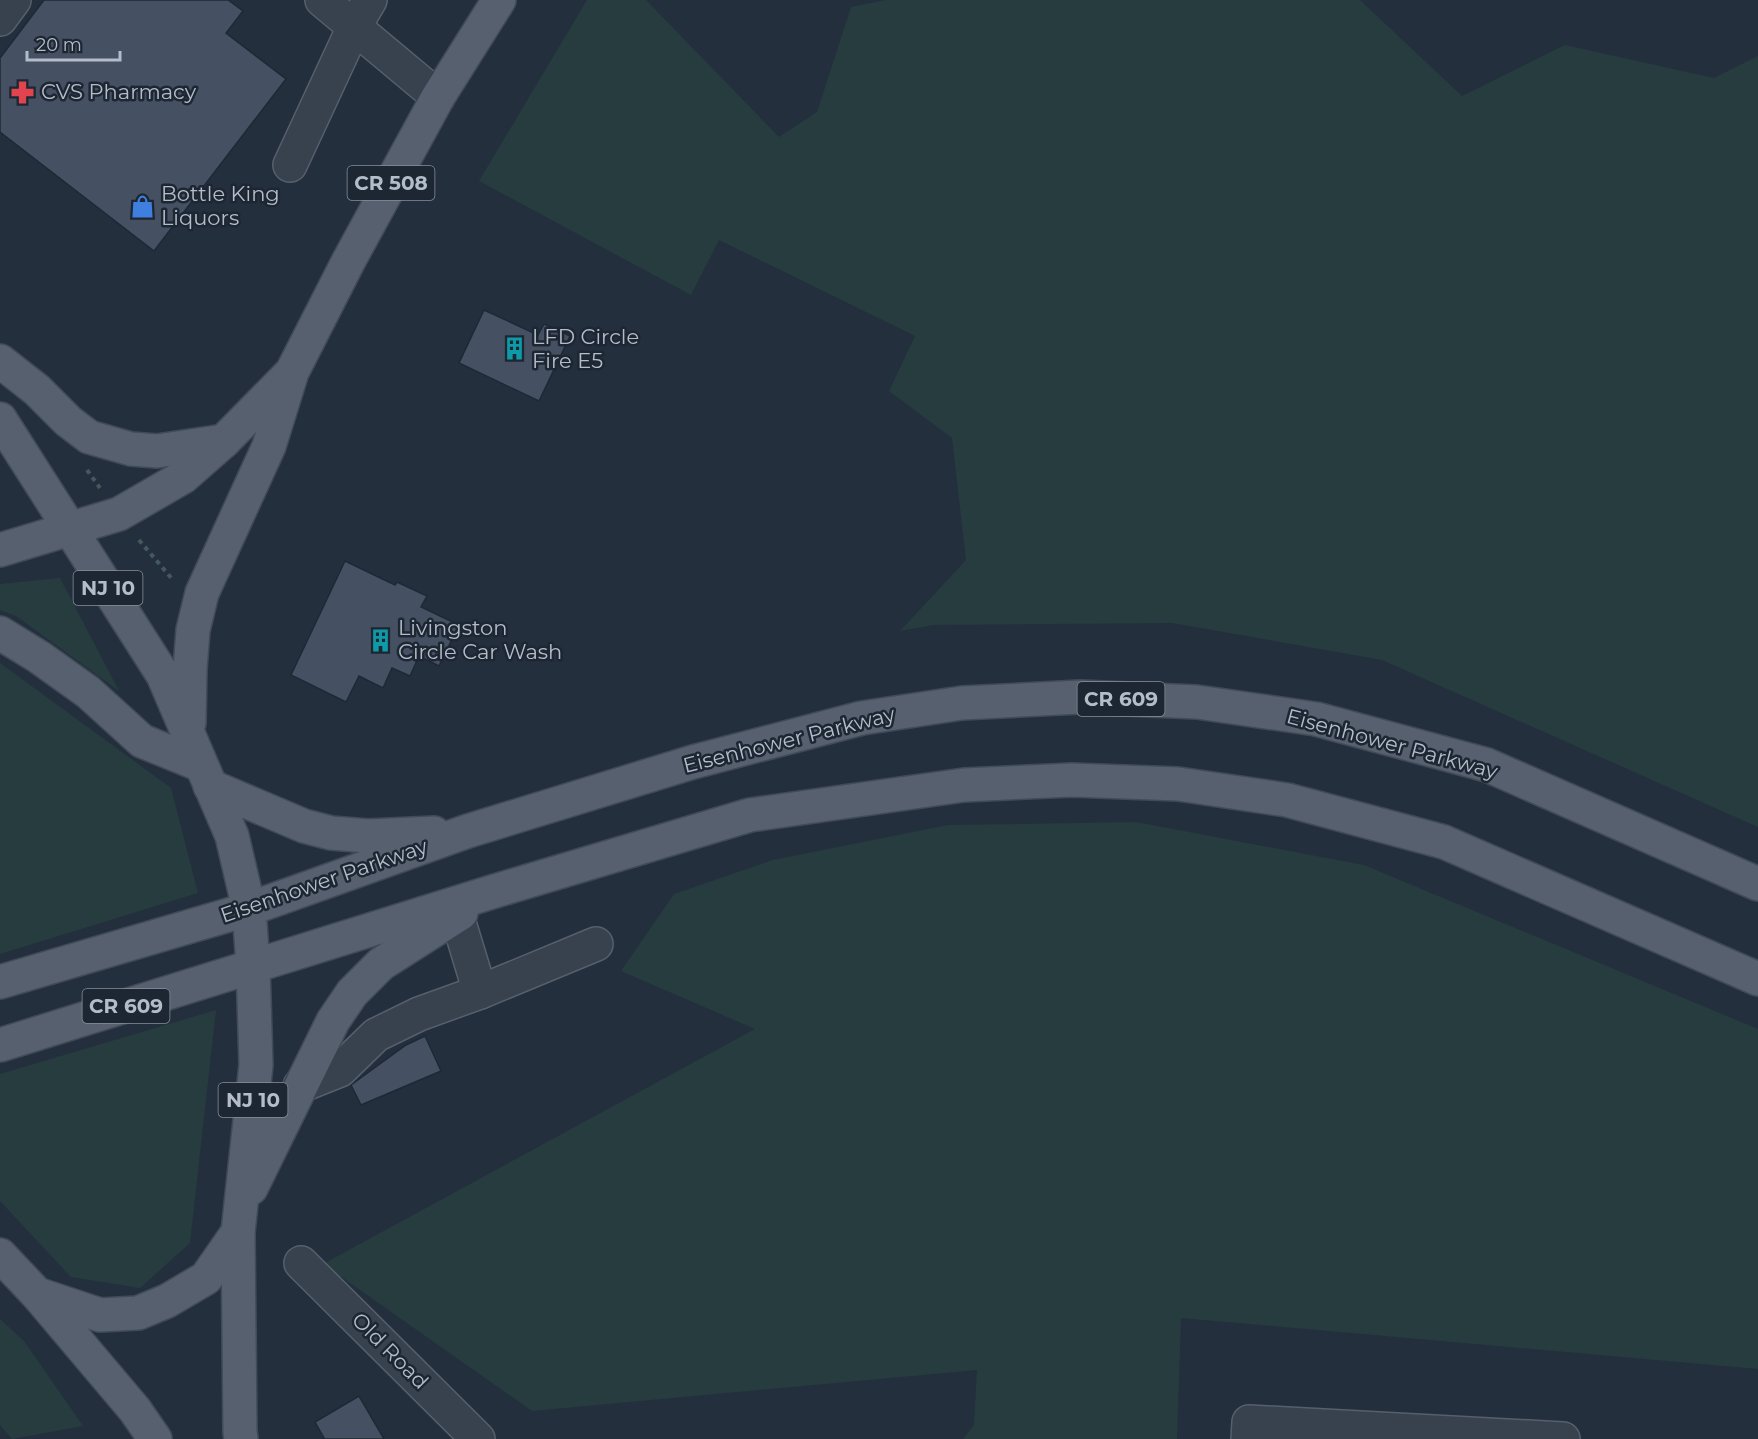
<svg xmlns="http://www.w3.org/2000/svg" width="1758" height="1439" font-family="Montserrat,sans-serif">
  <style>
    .green { fill: #263c3f }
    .building { fill: #455162; stroke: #1f2835; stroke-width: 1.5 }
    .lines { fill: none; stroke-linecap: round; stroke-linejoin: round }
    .minor-casing { stroke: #565f6c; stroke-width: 36 }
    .major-casing { stroke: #414a57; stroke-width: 36 }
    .path { stroke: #44595c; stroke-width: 4; stroke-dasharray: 4.5 4.5; stroke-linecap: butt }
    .minor { stroke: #38414e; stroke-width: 33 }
    .major { stroke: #56606e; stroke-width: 33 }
    .labels { text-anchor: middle; stroke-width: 5; stroke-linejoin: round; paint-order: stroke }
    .shield { fill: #1d2633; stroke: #878f9c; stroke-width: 1.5 }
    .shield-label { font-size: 20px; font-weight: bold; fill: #b4bcc9 }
    .poi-label { font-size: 21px; fill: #b4bcc9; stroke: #1d2633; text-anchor: start }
    .street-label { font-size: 21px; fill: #b4bcc9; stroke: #1d2633 }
  </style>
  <rect width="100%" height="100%" fill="#242f3e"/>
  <g class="green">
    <path d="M 587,0 L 646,0 L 779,137 L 817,112 L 851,7 L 886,0 L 1360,0 L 1462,96 L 1565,45 L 1714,78 L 1758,56 L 1758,827 L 1382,660 L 1172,623 L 933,625 L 900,631 L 966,560 L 952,438 L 889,391 L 915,336 L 719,240 L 691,295 L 479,181 Z"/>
    <path d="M 60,578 L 119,691 L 16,616 L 0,610 L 0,584 Z"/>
    <path d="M 0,663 L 171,788 L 198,893 L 0,954 Z"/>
    <path d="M 1136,822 L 1364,865 L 1758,1029 L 1758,1369 L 1181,1318 L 1177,1439 L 963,1439 L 974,1425 L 977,1370 L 532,1411 L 323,1264 L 755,1029 L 621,971 L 674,894 L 773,860 L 948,825 Z"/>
    <path d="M 216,1010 L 190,1243 L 140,1288 L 71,1277 L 0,1201 L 0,1074 Z"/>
    <path d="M 0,1319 L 24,1341 L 83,1426 L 12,1439 L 0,1425 Z"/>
  </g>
  <g class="building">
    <path d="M 44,0 L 228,0 L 243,11 L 226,33 L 286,79 L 154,251 L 0,132 L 0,58 Z"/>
    <path d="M 484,310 L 538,335 L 544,324 L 570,336 L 539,401 L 459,363 Z"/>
    <path d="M 345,561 L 395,585 L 397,582 L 427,596 L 421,607 L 459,625 L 439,666 L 419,656 L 410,676 L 392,668 L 383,688 L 359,676 L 346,702 L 291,675 Z"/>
    <path d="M 425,1036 L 441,1071 L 361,1105 L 351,1085 L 406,1045 Z"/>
    <path d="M 359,1396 L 384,1439 L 322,1439 L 324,1438 L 315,1422 Z"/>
  </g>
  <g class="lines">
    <defs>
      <g id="minor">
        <path d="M 322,0 L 438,97"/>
        <path d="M 0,19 L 14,0"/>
        <path d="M 290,165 L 354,27 L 370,0"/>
        <path d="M 457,916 L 480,992"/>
        <path d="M 300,1086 L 340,1070 L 376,1035 L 419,1014 L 480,992 L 596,944"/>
        <path d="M 301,1263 L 478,1439"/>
        <path d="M 1248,1439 L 1249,1422 L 1563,1439"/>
      </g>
      <g id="major">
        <path d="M 0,361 L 37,390 L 68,421 L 89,437 L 131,449 L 157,451 L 224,441"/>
        <path d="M 0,419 L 163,675 L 232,836 L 249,909 L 253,966 L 256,1065 L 238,1232 L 240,1432 L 241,1439"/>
        <path d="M 0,550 L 119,514 L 183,477 L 224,441 L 289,375"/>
        <path d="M 0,633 L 39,657 L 88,692 L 142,741 L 201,765"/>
        <path d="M 189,723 L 190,669 L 193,630 L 202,593 L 269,446 L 292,372 L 348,262 L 438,97 L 499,0"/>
        <path d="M 210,786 L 304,826 L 331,833 L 368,836 L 434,833"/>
        <path d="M 0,982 L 249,909 L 468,831 L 693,762 L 862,718 L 962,703 L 1080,697 L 1197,702 L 1316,719 L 1487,765 L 1758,884"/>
        <path d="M 0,1045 L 495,891 L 750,815 L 964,785 L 1072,780 L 1178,784 L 1287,800 L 1444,842 L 1758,979"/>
        <path d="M 251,1188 L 333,1021 L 352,993 L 381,964 L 461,913"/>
        <path d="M 0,1255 L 37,1294 L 135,1410 L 155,1439"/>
        <path d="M 37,1294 L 100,1315 L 138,1313 L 167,1301 L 206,1278 L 238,1232"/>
      </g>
    </defs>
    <use href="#minor" class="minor-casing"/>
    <use href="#major" class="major-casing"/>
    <g class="path">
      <path d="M 87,470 L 100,488"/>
      <path d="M 139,540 L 173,580"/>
    </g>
    <use href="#minor" class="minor"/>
    <use href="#major" class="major"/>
  </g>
  <defs>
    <symbol id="pharmacy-bare" viewBox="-9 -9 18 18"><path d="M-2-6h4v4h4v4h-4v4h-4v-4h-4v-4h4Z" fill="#e0444e" stroke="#1d2633" stroke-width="2.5" paint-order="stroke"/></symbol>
    <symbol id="shop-bare" viewBox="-9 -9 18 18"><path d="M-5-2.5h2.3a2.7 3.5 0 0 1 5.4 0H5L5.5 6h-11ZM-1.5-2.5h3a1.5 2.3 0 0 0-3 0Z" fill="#3f7fe0" stroke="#1d2633" stroke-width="2.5" paint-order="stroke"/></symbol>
    <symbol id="building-bare" viewBox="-9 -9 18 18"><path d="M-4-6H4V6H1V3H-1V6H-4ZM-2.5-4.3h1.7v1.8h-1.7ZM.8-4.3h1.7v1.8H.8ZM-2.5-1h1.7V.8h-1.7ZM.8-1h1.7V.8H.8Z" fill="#0f9aa8" stroke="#1d2633" stroke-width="2.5" paint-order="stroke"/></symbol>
  </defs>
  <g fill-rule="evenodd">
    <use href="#pharmacy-bare" x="6" y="76" width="33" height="33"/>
    <use href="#shop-bare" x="126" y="190" width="33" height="33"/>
    <use href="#building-bare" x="498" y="332" width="33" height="33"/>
    <use href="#building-bare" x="364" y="624" width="33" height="33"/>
  </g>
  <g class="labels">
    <g class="shield">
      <rect x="347.5" y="166" width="87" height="34" rx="4.5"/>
      <rect x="73.5" y="571" width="69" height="34" rx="4.5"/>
      <rect x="1077.5" y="682" width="87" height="34" rx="4.5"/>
      <rect x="82.5" y="989" width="87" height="34" rx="4.5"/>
      <rect x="218.5" y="1083" width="69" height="34" rx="4.5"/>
    </g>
    <g class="shield-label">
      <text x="391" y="190">CR 508</text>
      <text x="108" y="595">NJ 10</text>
      <text x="1121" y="706">CR 609</text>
      <text x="126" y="1013">CR 609</text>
      <text x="253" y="1107">NJ 10</text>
    </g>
    <g class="poi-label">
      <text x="41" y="99">CVS Pharmacy</text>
      <text x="161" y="201">Bottle King<tspan x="161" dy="24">Liquors</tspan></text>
      <text x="532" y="344">LFD Circle<tspan x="532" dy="24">Fire E5</tspan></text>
      <text x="398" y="635">Livingston<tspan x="398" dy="24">Circle Car Wash</tspan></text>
    </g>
    <g class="street-label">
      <text transform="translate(789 740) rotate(-14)" y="7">Eisenhower Parkway</text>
      <text transform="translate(1392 744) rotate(15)" y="7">Eisenhower Parkway</text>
      <text transform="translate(324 881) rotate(-19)" y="7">Eisenhower Parkway</text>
      <text transform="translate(390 1351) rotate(45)" y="7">Old Road</text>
    </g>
  </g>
  <path d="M27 51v9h93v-9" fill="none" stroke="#b4bcc9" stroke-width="3"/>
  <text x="36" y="51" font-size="18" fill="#b4bcc9" stroke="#1d2633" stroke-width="4.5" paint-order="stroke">20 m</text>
</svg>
